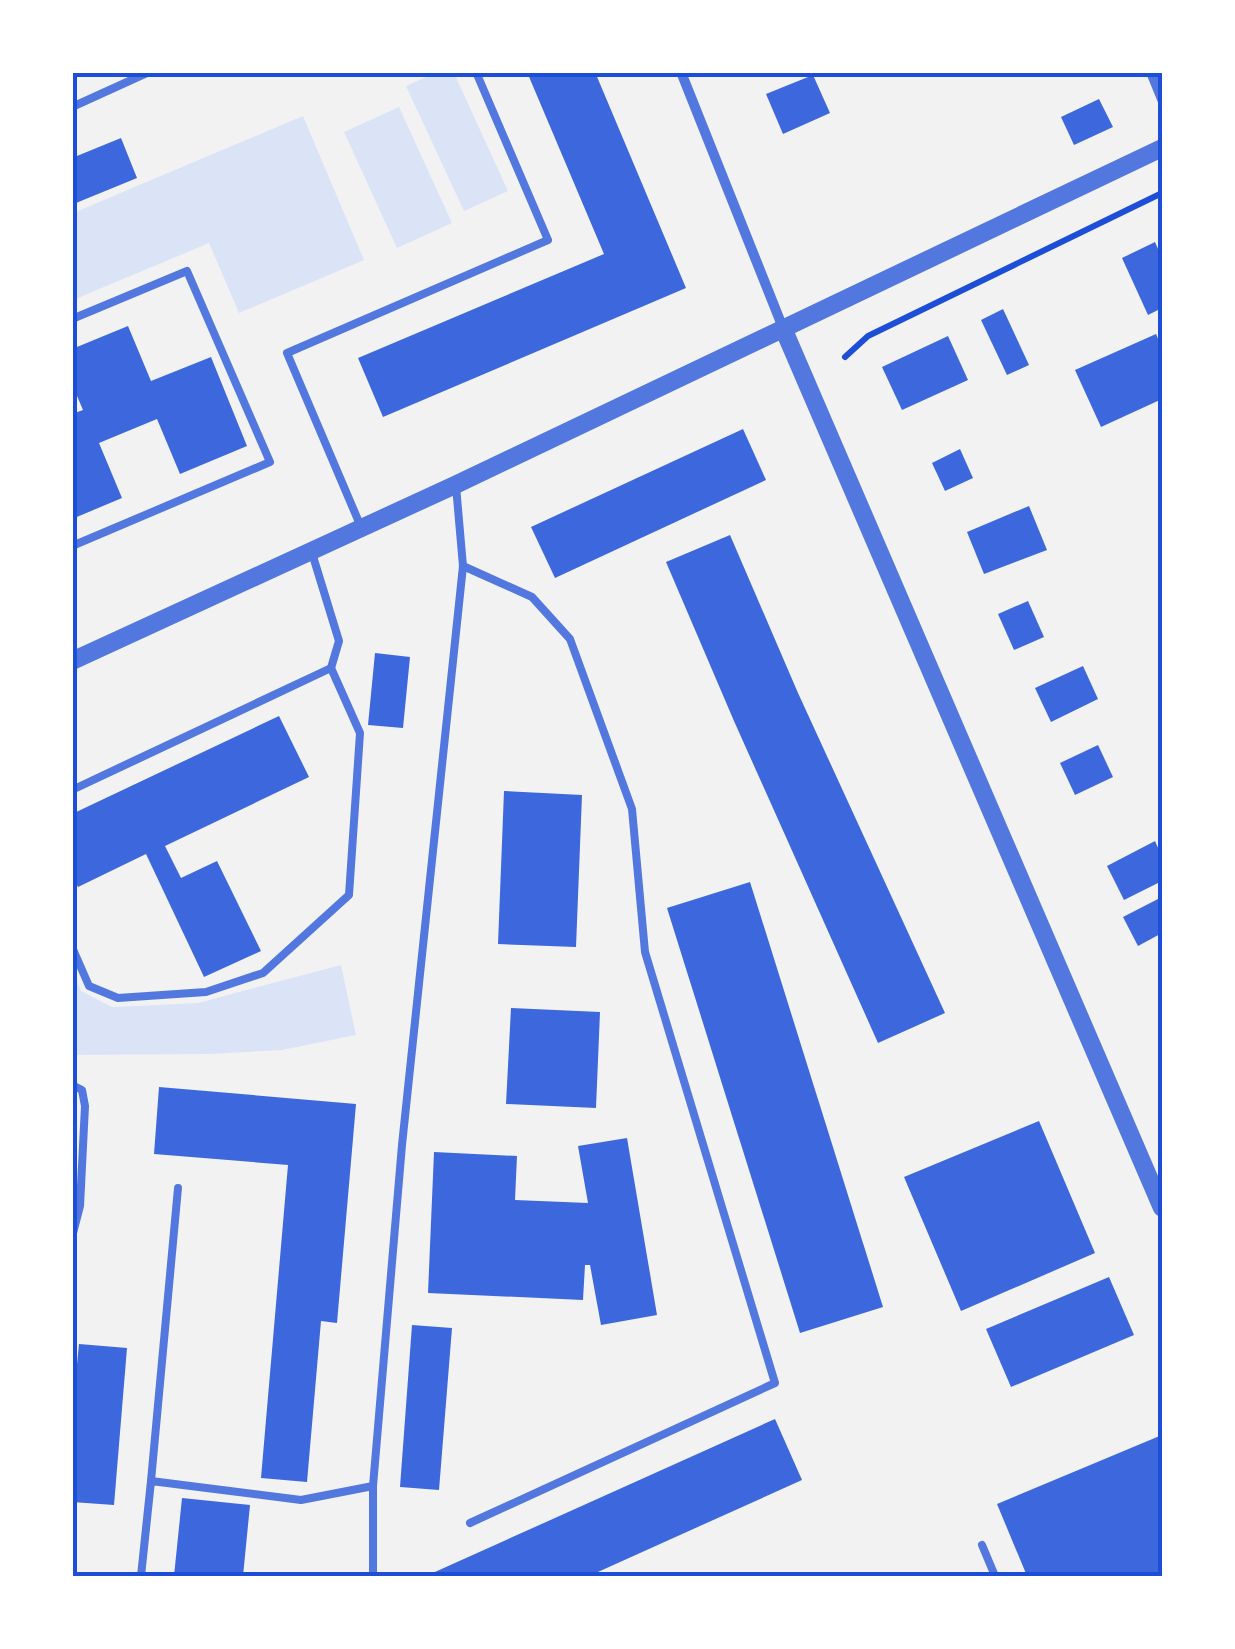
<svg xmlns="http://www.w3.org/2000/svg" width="1235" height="1649" font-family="'Fira Sans',sans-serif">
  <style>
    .green { fill: #dbe4f7 }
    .building { fill: #3d67dc }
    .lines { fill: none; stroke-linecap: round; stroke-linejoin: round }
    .path { stroke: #1d4ed8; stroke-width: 6 }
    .service { stroke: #5277de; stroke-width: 8 }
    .minor { stroke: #5277de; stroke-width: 10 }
    .tertiary { stroke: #5277de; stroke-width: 18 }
    .neatline { fill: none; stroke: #1d4ed8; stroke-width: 4 }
  </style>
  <rect width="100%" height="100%" fill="#f2f2f2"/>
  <g class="green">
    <path d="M 435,73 L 454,73 L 508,191 L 464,211 L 406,86 Z"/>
    <path d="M 399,107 L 452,223 L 397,248 L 344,132 Z"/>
    <path d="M 303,116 L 364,260 L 239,313 L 209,243 L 73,300 L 73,213 Z"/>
    <path d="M 341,965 L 356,1035 L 282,1050 L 210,1054 L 73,1055 L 73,971 L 81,991 L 112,1007 L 198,1003 Z"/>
  </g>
  <g class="building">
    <path d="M 527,72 L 595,72 L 686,288 L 383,417 L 358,358 L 604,254 Z"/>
    <path d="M 813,75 L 830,113 L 783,134 L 766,94 Z"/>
    <path d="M 1099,99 L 1113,127 L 1074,145 L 1061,117 Z"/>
    <path d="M 121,138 L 137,178 L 76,203 L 72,195 L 72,158 Z"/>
    <path d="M 1155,242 L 1162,258 L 1162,308 L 1148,315 L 1122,258 Z"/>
    <path d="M 1003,309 L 1029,365 L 1007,375 L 981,320 Z"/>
    <path d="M 128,326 L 151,381 L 211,357 L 247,446 L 180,474 L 157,419 L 99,443 L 122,498 L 72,519 L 72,414 L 83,410 L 72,384 L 72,349 Z"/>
    <path d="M 1156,334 L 1162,348 L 1162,399 L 1101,427 L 1075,370 Z"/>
    <path d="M 948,336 L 968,380 L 902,410 L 882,367 Z"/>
    <path d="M 743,429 L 766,480 L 555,578 L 531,527 Z"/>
    <path d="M 960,449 L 973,478 L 945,491 L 932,463 Z"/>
    <path d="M 1029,506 L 1047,550 L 984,574 L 967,532 Z"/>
    <path d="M 730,535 L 798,693 L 945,1013 L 878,1043 L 734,721 L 666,562 Z"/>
    <path d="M 1028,601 L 1044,637 L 1014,650 L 998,614 Z"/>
    <path d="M 375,653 L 410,657 L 403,728 L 368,725 Z"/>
    <path d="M 1083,666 L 1098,699 L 1051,722 L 1035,688 Z"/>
    <path d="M 279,716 L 309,777 L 165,846 L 181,878 L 217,861 L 261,951 L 204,977 L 146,854 L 78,887 L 72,876 L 72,814 Z"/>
    <path d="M 1098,745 L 1113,777 L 1075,795 L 1060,763 Z"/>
    <path d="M 504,791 L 582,795 L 576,947 L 498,944 Z"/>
    <path d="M 1155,841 L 1162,857 L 1162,881 L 1124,900 L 1107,866 Z"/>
    <path d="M 750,882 L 883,1307 L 800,1333 L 667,908 Z"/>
    <path d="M 1158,899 L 1162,907 L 1162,933 L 1138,946 L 1123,917 Z"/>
    <path d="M 511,1008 L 600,1012 L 596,1108 L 506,1104 Z"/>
    <path d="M 159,1087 L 356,1104 L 337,1323 L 321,1321 L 307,1482 L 261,1478 L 288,1165 L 154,1154 Z"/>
    <path d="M 1039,1121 L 1095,1253 L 961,1311 L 904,1177 Z"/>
    <path d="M 627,1138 L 657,1315 L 601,1325 L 590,1265 L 585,1265 L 583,1300 L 428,1293 L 434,1152 L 517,1156 L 515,1200 L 588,1203 L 578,1146 Z"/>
    <path d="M 1109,1277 L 1134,1335 L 1011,1387 L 986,1329 Z"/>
    <path d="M 412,1325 L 452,1328 L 439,1490 L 400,1487 Z"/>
    <path d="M 79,1344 L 127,1348 L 114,1505 L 72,1502 L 72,1415 Z"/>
    <path d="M 775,1419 L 802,1480 L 589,1576 L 426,1576 Z"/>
    <path d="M 1162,1435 L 1162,1576 L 1027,1576 L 997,1504 Z"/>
    <path d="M 182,1498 L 250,1505 L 243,1576 L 174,1576 Z"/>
  </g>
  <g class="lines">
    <path class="path" d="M 845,357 L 868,336 L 1162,193"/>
    <g class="service">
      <path d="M 72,107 L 149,72"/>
      <path d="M 72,319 L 187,271 L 270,462 L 72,546"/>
      <path d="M 361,527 L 287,353 L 548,240 L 476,72"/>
      <path d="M 312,553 L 339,641 L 331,668"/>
      <path d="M 463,566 L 532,597 L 570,639 L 632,809 L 645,952 L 775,1383 L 470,1523"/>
      <path d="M 72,790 L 331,668 L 360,733 L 349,895 L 263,973 L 206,992 L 118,998 L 89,986 L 72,947"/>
      <path d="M 72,1085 L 82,1090 L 85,1106 L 80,1206 L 72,1237"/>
      <path d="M 151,1481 L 178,1188"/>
      <path d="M 982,1545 L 995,1576"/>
      <path d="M 141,1576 L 151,1481 L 301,1500 L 373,1486"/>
      <path d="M 373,1576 L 373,1486 L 402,1145 L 463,566 L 456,486"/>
    </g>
    <g class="minor">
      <path d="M 681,72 L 783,328"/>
      <path d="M 1151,72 L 1162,99"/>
    </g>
    <g class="tertiary">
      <path d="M 783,328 L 1162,1208"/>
      <path d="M 72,661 L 455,485 L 1162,148"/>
    </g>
  </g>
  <rect width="1235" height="1649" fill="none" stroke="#ffffff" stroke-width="150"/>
  <rect x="75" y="75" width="1085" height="1499" class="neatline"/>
</svg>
